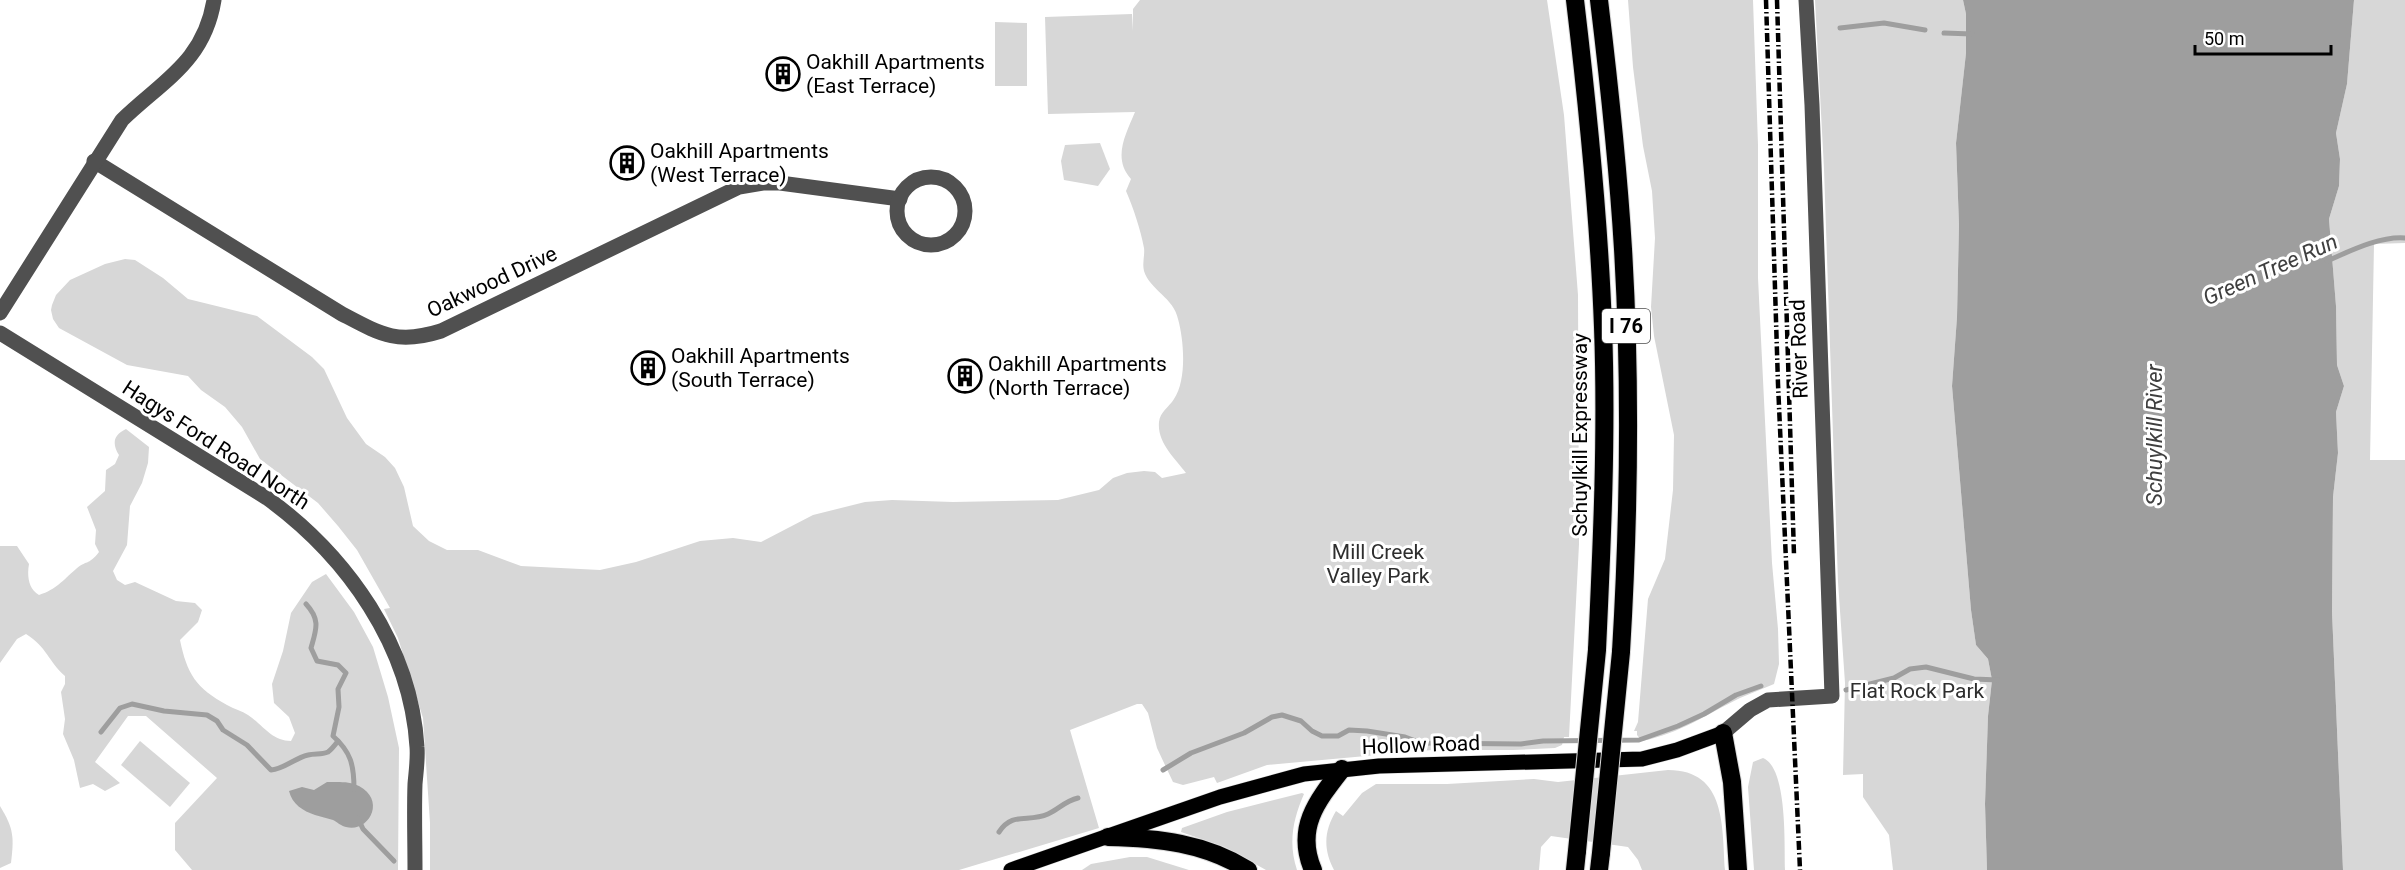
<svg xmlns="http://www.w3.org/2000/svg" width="2405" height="870" font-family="Roboto,sans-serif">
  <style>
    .green { fill: #d7d7d7 }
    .water { fill: #9e9e9e }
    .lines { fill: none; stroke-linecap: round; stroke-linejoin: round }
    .stream { stroke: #9e9e9e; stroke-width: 5 }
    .major-casing { stroke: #dbdbdb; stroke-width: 16 }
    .highway-casing { stroke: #dbdbdb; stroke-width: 20 }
    .minor { stroke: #505050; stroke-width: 15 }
    .major { stroke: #000; stroke-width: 15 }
    .highway { stroke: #000; stroke-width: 18 }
    .rail { stroke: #000; stroke-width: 4.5; stroke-dasharray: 9 3 1.5 3; stroke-linecap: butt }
    .highway-bridge-casing { stroke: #dbdbdb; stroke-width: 20; stroke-linecap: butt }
    .highway-bridge { stroke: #000; stroke-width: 18 }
    .labels { text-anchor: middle; stroke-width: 6; stroke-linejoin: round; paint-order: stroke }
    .shield { fill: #fff; stroke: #4c4c4c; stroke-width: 1.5 }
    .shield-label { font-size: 20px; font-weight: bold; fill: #000 }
    .poi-label { font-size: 21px; fill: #000; stroke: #fff; text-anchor: start }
    .street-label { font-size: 21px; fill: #000; stroke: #fff }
    .park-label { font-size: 21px; fill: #2e2e2e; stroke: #fff }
    .water-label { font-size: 22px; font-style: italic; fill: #3f3f3f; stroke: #fff }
  </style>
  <rect width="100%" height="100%" fill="#fff"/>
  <g class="green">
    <path d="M 1140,0 L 1547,0 L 1564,115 L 1578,295 L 1579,544 L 1569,737 L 1564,737 L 1562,745 L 1555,748 L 1513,750 L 1432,750 L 1267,765 L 1217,783 L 1214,777 L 1183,785 L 1173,782 L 1157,748 L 1148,713 L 1142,704 L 1137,704 L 1070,730 L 1099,828 L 959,870 L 430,870 L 430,823 L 423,718 L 398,638 L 384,609 L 390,608 L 357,550 L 338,526 L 318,503 L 260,459 L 242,427 L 225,407 L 201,390 L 188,376 L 127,365 L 59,328 L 53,319 L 51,310 L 52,305 L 56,295 L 70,280 L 105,264 L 125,259 L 135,260 L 163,278 L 188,299 L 257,316 L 312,357 L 324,369 L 347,418 L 366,444 L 385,457 L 395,468 L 404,487 L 413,526 L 429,541 L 447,550 L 478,550 L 521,566 L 600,570 L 636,562 L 700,541 L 733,538 L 761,542 L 813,515 L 865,502 L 892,500 L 953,502 L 1058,500 L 1099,490 L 1113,478 L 1127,473 L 1144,471 L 1155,472 L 1162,478 L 1186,473 C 1175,458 1157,443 1159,422 C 1160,412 1169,407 1174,399 C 1187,380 1184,340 1178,319 C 1174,298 1150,290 1144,271 C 1142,263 1145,255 1144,248 C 1140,228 1134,210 1126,191 L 1131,179 C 1112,158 1126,134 1135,112 L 1048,114 L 1045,17 L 1132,14 L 1133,31 L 1133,9 Z"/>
    <path d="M 1628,0 L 1753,0 L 1758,145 L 1758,278 L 1772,563 L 1778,629 L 1779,664 L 1774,684 C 1763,689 1751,693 1740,698 C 1705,715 1681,733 1642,741 L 1637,735 L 1637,731 L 1634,731 L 1638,722 L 1648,599 L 1665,559 L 1673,490 L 1674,435 L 1654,336 L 1651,307 L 1655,238 L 1652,191 L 1643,146 L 1633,67 Z"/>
    <path d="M 1815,0 L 1963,0 L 1966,14 L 1966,53 L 1956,143 L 1959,225 L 1957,317 L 1952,386 L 1971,610 L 1976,645 L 1988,659 L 1992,680 L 1988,716 L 1985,804 L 1987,870 L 1893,870 L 1889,835 L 1863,797 L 1863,774 L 1843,775 L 1845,683 L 1838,582 L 1824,169 Z"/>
    <path d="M 2354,0 L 2405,0 L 2405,243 L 2374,244 L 2370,460 L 2405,460 L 2405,870 L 2343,870 L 2332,612 L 2333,497 L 2338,453 L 2336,412 L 2344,386 L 2337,365 L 2336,306 L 2329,219 L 2339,186 L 2340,159 L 2336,133 L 2347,84 Z"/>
    <path d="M 995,22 L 1027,23 L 1027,86 L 995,86 Z"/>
    <path d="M 1100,143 L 1110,169 L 1098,186 L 1064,180 L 1061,161 L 1065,145 Z"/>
    <path d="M 126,429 L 149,447 L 148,463 L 142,483 L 130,506 L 127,545 L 113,571 L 117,580 L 125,585 L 135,582 L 176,601 L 195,603 L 202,610 L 198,622 L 180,640 C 187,674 196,688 227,705 C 234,709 242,711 248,715 C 263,725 272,741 291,741 L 295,733 L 289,717 L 274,703 L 272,684 L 283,651 L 291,613 L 312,582 L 326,574 L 354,612 L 373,647 L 388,697 L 399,748 L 398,870 L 192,870 L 175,850 L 175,823 L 217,778 L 146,716 L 128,716 L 95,762 L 120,783 L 105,791 L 93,784 L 80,788 L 74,760 L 63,734 L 65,719 L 61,692 L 65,684 L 65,676 C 48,661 47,647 26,634 L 17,639 L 0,663 L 0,546 L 17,546 L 29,564 C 27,575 28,589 39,595 C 57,589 62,581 76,569 C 86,560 88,566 99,552 L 95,544 L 96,530 L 87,507 L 105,491 L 106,470 L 115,464 L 119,455 C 112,444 113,435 126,429 Z"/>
    <path d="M 140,741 L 190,783 L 170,807 L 121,765 Z"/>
    <path d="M 1763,758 C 1788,768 1784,846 1785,870 L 1754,870 L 1748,787 L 1753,762 Z"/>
    <path d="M 1668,770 C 1727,770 1722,828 1725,870 L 1642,870 L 1638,860 L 1628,847 L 1551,836 L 1541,847 L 1539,870 L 1334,870 C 1323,849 1324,831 1336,811 L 1343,816 L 1362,793 L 1376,784 L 1447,784 L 1534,779 L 1558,782 Z"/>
    <path d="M 1302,793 L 1304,794 C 1293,819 1288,843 1297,870 L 1266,870 L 1225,847 L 1181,832 L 1182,828 L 1227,812 Z"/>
    <path d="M 0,806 C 14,829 14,837 11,863 L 0,868 Z"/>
    <path d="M 1130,857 L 1147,857 L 1189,870 L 1082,870 L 1091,864 Z"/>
  </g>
  <g class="water">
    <path d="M 1963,0 L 2354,0 L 2347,84 L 2336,133 L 2340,159 L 2339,186 L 2329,219 L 2336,306 L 2337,365 L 2344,386 L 2336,412 L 2338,453 L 2333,497 L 2332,612 L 2343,870 L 1987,870 L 1985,804 L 1988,716 L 1992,680 L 1988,659 L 1976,645 L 1971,610 L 1952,386 L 1957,317 L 1959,225 L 1956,143 L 1966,53 L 1966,14 Z"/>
    <path d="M 327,782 C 338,782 350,781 359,786 C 387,801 368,833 346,827 C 341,826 337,822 333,820 C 327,818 321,817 315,815 C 303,811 292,804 289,791 L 302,787 L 314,790 Z"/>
  </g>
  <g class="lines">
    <g class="stream">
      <path d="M 1840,28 L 1884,23 L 1925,30"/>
      <path d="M 1944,33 L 1972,34"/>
      <path d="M 2327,261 C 2350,251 2380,236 2405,238"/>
      <path d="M 306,604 C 321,620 316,630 311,648 L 317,661 L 338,665 L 346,673 L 338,689 L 339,707 L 333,736 C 351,752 354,765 354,789"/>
      <path d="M 1846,690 L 1894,678 L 1910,669 L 1926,667 L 1974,679 L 1998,680"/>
      <path d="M 101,732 L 120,708 L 132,704 L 164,711 L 207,715 L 217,721 L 223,730 L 247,745 L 271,770 C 284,769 295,758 308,755 C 315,753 321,755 328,752 C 332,749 335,745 338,741"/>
      <path d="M 1163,770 L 1191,753 L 1244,733 L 1272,717 L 1282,715 L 1301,721 L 1312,731 L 1322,736 L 1338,736 L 1349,730 L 1367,731 L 1405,737 L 1421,743 L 1521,744 L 1543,741 L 1639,740 L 1678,726 L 1704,714 L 1736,695 L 1761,686"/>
      <path d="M 358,818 L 363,829 L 394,861"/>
      <path d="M 999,832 C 1013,811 1028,823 1048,814 C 1059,809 1065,801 1078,798"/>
    </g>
    <defs>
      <path id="major" d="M 1011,870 L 1220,797 L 1304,774 L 1379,766 L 1642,759 L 1677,750 L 1723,733"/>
      <g id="highway">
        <path d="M 1575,0 C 1588,109 1599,217 1603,327 C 1607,435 1602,542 1597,650"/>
        <path d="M 1599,0 C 1609,83 1618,165 1623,249 C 1631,383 1629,518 1621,652"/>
        <path d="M 1723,733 L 1732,782 L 1738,870"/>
        <path d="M 1108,837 C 1158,838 1205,843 1248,870"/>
        <path d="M 1313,870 C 1295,828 1317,801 1342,769"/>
        <path d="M 1575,870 L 1577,851"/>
        <path d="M 1599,870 L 1601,853"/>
      </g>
    </defs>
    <use href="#major" class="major-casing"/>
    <use href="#highway" class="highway-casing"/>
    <g class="minor">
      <path d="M 94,161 L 342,314 C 380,334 397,345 441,331 L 739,187 L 763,183 L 780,183 L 900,199"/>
      <circle cx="931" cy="211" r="34"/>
      <path d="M 0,313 L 122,120 C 162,81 204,62 214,0"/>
      <path d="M 0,333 L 267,498 C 347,556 411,646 417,747 C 418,759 416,772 415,784 C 414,812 415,841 415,870"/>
      <path d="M 1723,733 L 1750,710 L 1768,700 L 1832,696 L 1812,105 L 1806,0"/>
    </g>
    <use href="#major" class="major"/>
    <use href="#highway" class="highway"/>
    <g class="rail">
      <path d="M 1766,0 L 1778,384 L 1800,870"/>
      <path d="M 1777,0 L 1794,555"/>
    </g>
    <defs>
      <g id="highway-bridge">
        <path d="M 1577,851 L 1597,650"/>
        <path d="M 1601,853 L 1621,652"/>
      </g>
    </defs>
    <use href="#highway-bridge" class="highway-bridge-casing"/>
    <use href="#highway-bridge" class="highway-bridge"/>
  </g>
  <defs>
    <symbol id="building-ring" viewBox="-11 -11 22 22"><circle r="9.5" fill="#fff" stroke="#000" stroke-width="1.5"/><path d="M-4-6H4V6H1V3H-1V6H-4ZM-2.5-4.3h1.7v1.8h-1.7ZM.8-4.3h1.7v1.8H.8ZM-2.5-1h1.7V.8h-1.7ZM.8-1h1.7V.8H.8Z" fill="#000"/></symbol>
  </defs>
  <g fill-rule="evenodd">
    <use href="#building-ring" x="764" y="55" width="38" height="38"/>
    <use href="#building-ring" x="608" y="144" width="38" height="38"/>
    <use href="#building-ring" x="629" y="349" width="38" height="38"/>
    <use href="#building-ring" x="946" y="357" width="38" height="38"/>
  </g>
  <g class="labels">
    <rect class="shield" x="1602" y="309" width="48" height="34" rx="4.5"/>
    <g class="shield-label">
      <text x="1626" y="333">I 76</text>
    </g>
    <g class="poi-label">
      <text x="806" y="69">Oakhill Apartments<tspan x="806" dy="24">(East Terrace)</tspan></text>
      <text x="650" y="158">Oakhill Apartments<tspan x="650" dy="24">(West Terrace)</tspan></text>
      <text x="671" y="363">Oakhill Apartments<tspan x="671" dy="24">(South Terrace)</tspan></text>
      <text x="988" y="371">Oakhill Apartments<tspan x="988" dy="24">(North Terrace)</tspan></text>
    </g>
    <g class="street-label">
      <text transform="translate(492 282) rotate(-25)" y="7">Oakwood Drive</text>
      <text transform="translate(1799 349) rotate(-92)" y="7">River Road</text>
      <text transform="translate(1580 435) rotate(-90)" y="7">Schuylkill Expressway</text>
      <text transform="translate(216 445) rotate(33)" y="7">Hagys Ford Road North</text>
      <text transform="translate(1421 745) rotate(-2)" y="7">Hollow Road</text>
    </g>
    <g class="park-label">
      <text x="1378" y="559">Mill Creek<tspan x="1378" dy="24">Valley Park</tspan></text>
      <text x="1917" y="698">Flat Rock Park</text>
    </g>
    <g class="water-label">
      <text transform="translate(2270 269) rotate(-24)" y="8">Green Tree Run</text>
      <text transform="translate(2154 435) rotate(-90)" y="8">Schuylkill River</text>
    </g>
  </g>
  <path d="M2195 45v9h136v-9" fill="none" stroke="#000000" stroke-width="3"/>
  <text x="2204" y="45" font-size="18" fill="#000000" stroke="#ffffff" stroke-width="4.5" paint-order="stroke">50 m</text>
</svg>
